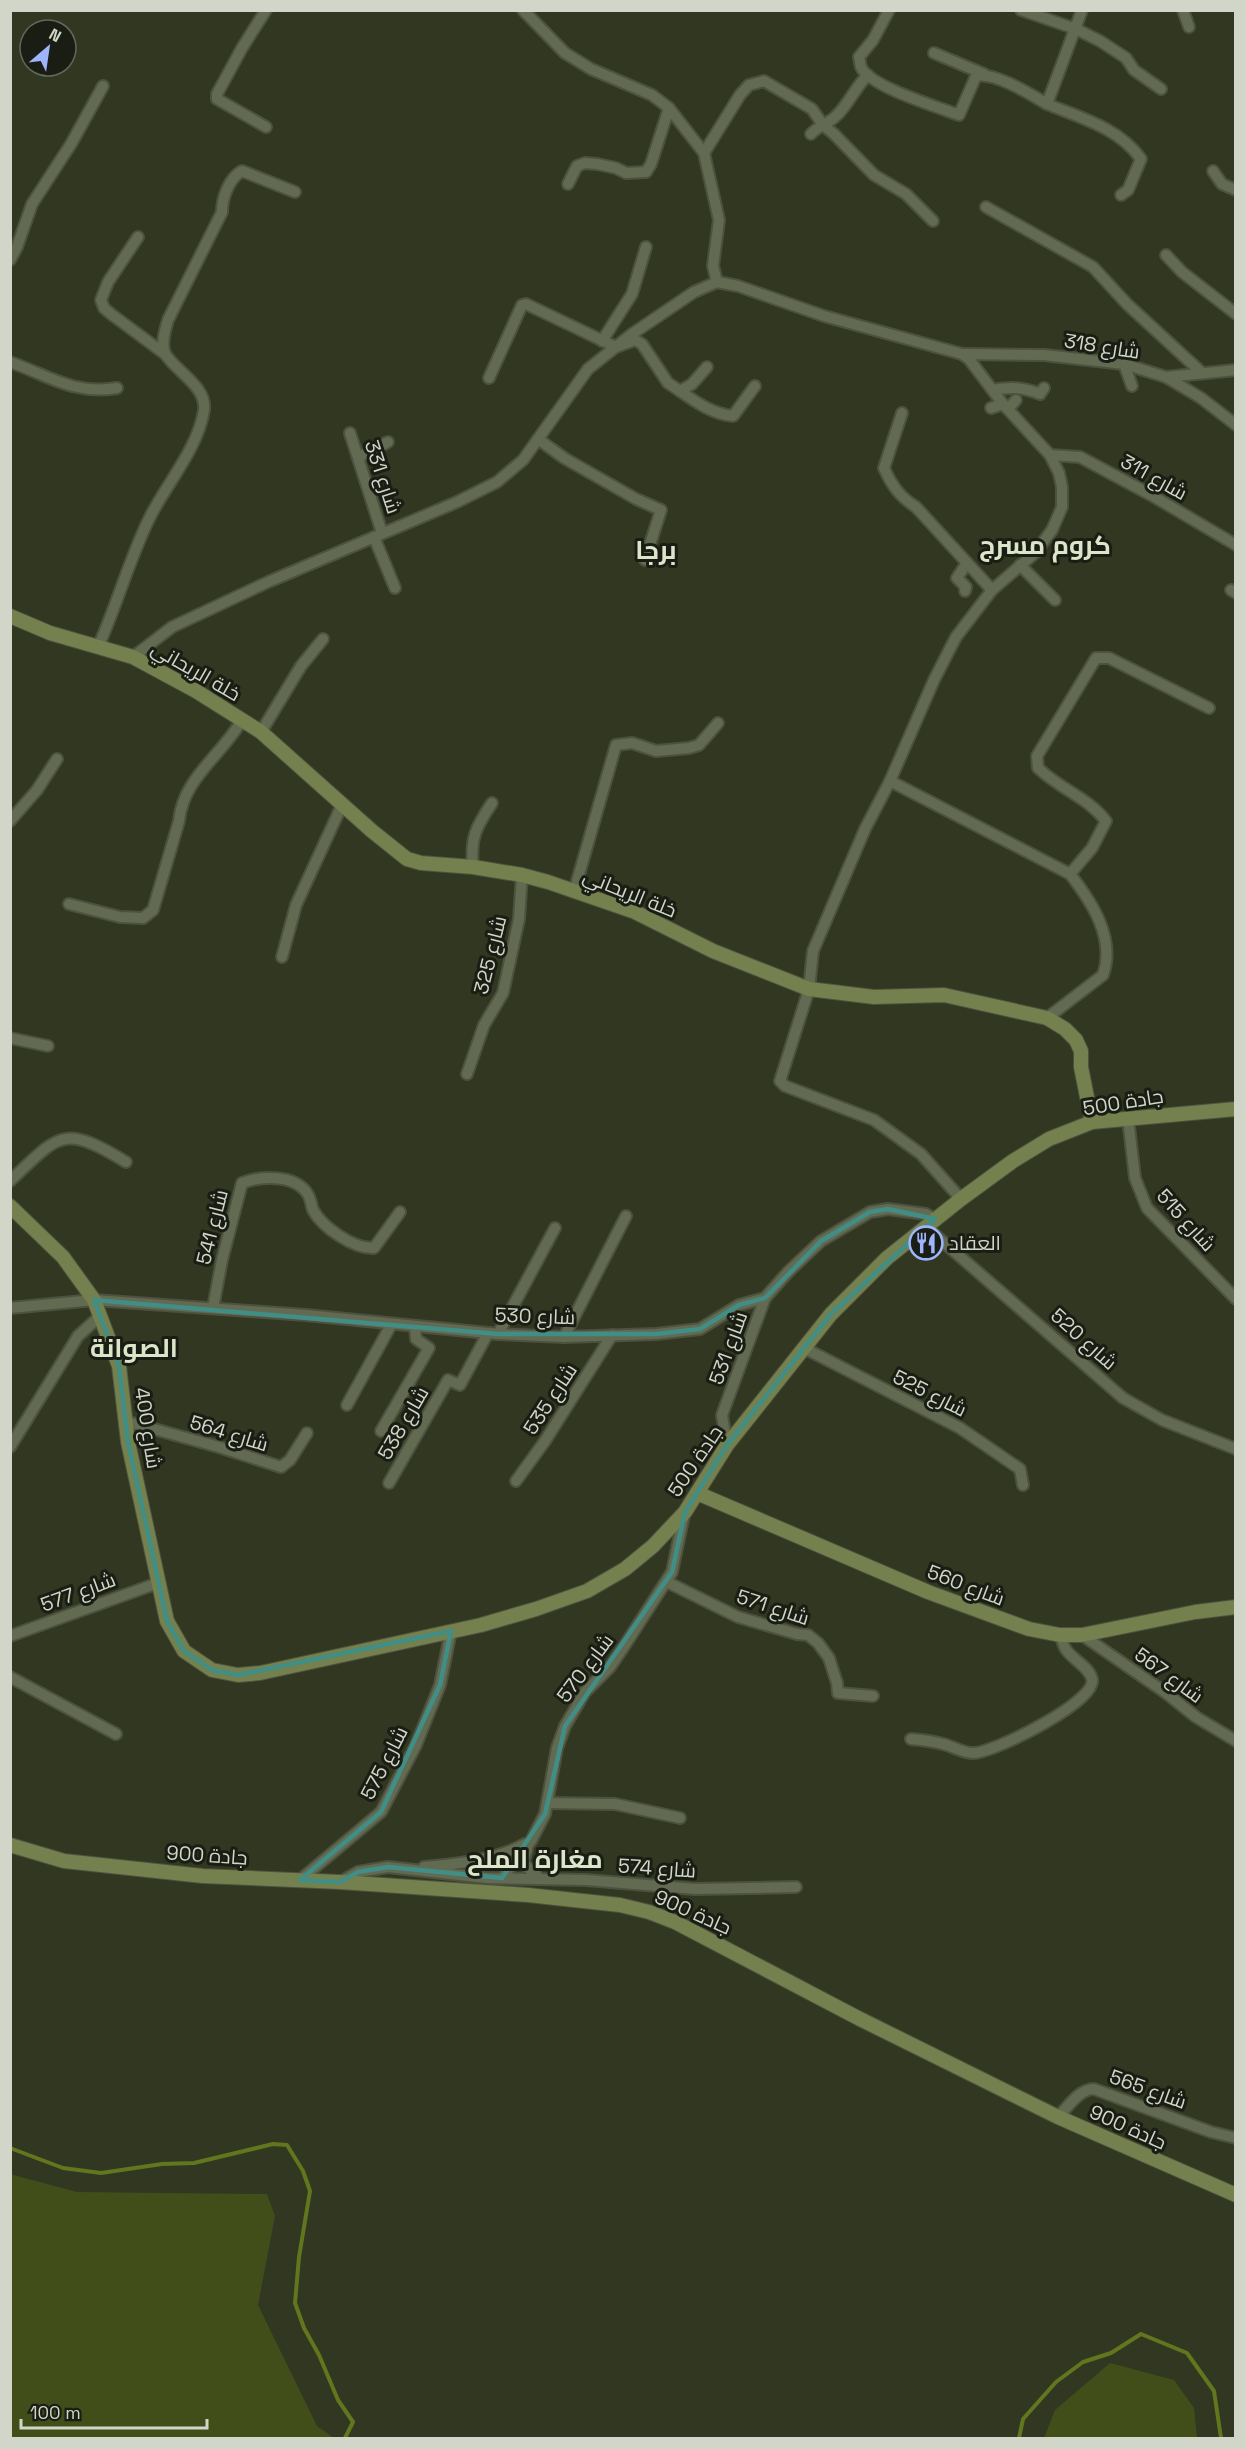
<svg xmlns="http://www.w3.org/2000/svg" width="1246" height="2449" font-family="'Space Grotesk',Cairo,sans-serif">
  <style>
    .green { fill: #414e19 }
    .lines { fill: none; stroke-linecap: round; stroke-linejoin: round }
    .stream { stroke: #62761e; stroke-width: 4 }
    .minor-casing { stroke: #4d523f; stroke-width: 14 }
    .secondary-casing { stroke: #4d523f; stroke-width: 16 }
    .minor { stroke: #636a52; stroke-width: 10 }
    .secondary { stroke: #74804d; stroke-width: 14 }
    .marked { fill: none; stroke: #408e85; stroke-width: 4.5; stroke-linejoin: round }
    .labels { text-anchor: middle; stroke-width: 6; stroke-linejoin: round; paint-order: stroke }
    .street-label { font-size: 20px; fill: #d2d6c9; stroke: #1a1d13 }
    .poi-label { font-size: 20px; fill: #d2d6c9; stroke: #1a1d13; text-anchor: start }
    .district-label { font-size: 26px; font-weight: bold; fill: #dce5ca; stroke: #1a1d13 }
  </style>
  <rect width="100%" height="100%" fill="#313721"/>
  <g class="green">
    <path d="M 10,2174 L 77,2192 L 267,2194 L 275,2216 L 258,2305 L 317,2426 L 334,2438 L 11,2438 Z"/>
    <path d="M 1110,2363 L 1174,2380 L 1194,2408 L 1197,2438 L 1044,2438 L 1055,2410 Z"/>
  </g>
  <g class="lines">
    <g class="stream">
      <path d="M 10,2148 L 63,2168 L 101,2173 L 162,2164 L 194,2163 L 273,2144 L 287,2145 L 303,2171 L 310,2191 L 299,2257 L 295,2303 L 304,2328 L 319,2355 L 338,2400 L 353,2422 L 345,2438"/>
      <path d="M 1019,2438 L 1023,2419 L 1056,2382 L 1083,2362 L 1111,2353 L 1141,2334 L 1187,2353 L 1214,2391 L 1221,2438"/>
    </g>
    <defs>
      <g id="minor">
        <path d="M 523,10 L 565,53 L 591,69 L 652,95 L 669,108 L 704,153 L 719,220 L 713,266 L 717,282 L 738,286 L 824,316 L 962,354 L 969,359 L 1003,404 L 1050,455 L 1059,473 L 1062,487 L 1062,507 L 1052,530 L 1035,553 L 992,590 L 956,637 L 934,680 L 890,781 L 865,829 L 813,951 L 809,989 L 780,1081 L 785,1086 L 874,1120 L 921,1154 L 961,1199"/>
        <path d="M 889,10 L 873,40 L 859,57 C 860,60 860,64 861,67 C 870,87 938,107 959,115 L 976,76 C 995,72 1030,94 1047,104 L 1082,10"/>
        <path d="M 1021,10 L 1076,29 L 1100,41 L 1126,58 L 1134,70 L 1161,89"/>
        <path d="M 1183,10 L 1189,27"/>
        <path d="M 934,53 L 984,74"/>
        <path d="M 1047,104 C 1081,118 1119,128 1141,159 L 1128,190 L 1121,195"/>
        <path d="M 266,127 L 217,99 L 217,94 L 242,48 L 266,10"/>
        <path d="M 811,134 C 818,126 827,124 835,117 C 848,106 855,87 868,75"/>
        <path d="M 704,153 L 740,95 L 749,85 L 764,81 L 812,109 L 823,125 L 834,134 L 874,175 L 906,194 L 933,221"/>
        <path d="M 1213,171 L 1222,184 L 1236,190"/>
        <path d="M 568,184 L 577,166 L 585,163 L 597,164 L 616,168 L 626,173 L 646,172 L 651,164 L 669,108"/>
        <path d="M 986,207 L 1093,267 L 1127,304 L 1201,372"/>
        <path d="M 138,237 L 108,282 L 101,300 L 104,308 L 111,314 L 165,354"/>
        <path d="M 1166,255 L 1182,272 L 1236,314"/>
        <path d="M 10,260 L 17,247 L 32,204 L 71,144 L 103,86"/>
        <path d="M 602,341 L 632,294 L 646,247"/>
        <path d="M 962,354 L 1044,355 L 1124,364 L 1166,377 L 1236,370"/>
        <path d="M 10,362 C 49,376 74,395 117,388"/>
        <path d="M 1124,364 L 1132,386"/>
        <path d="M 1166,377 L 1201,398 L 1236,425"/>
        <path d="M 489,378 L 522,305 L 526,304 L 616,347 L 635,340 L 642,344 L 668,383 L 680,391 L 692,384 L 707,367"/>
        <path d="M 993,390 C 1011,387 1023,387 1040,394 L 1044,388"/>
        <path d="M 680,391 C 697,403 713,414 733,416 L 755,386"/>
        <path d="M 991,408 L 1003,404"/>
        <path d="M 1008,409 L 1016,400"/>
        <path d="M 902,413 L 884,468 C 892,486 900,497 916,507 L 992,590"/>
        <path d="M 350,433 L 382,533"/>
        <path d="M 538,439 L 564,458 L 636,499 L 661,510 L 645,560"/>
        <path d="M 1050,455 L 1080,457 L 1151,495 L 1236,545"/>
        <path d="M 359,457 L 388,442"/>
        <path d="M 374,537 L 395,588"/>
        <path d="M 1020,565 L 1055,600"/>
        <path d="M 1231,590 L 1236,593"/>
        <path d="M 965,591 L 966,587 L 957,578 L 967,563"/>
        <path d="M 98,647 C 117,605 129,560 149,519 C 166,484 198,449 204,410 C 207,387 177,372 166,355 C 160,346 165,330 168,320 L 222,212 C 222,198 229,178 242,171 L 295,192"/>
        <path d="M 133,657 L 172,627 L 268,582 L 457,502 L 497,482 L 523,460 L 588,369 L 632,334 L 694,292 L 717,282"/>
        <path d="M 261,732 L 301,666 L 323,639"/>
        <path d="M 890,781 L 1070,874 C 1091,901 1116,938 1103,975 L 1047,1018"/>
        <path d="M 10,821 L 37,790 L 57,759"/>
        <path d="M 473,867 C 470,838 476,827 492,803"/>
        <path d="M 1070,874 L 1092,848 L 1106,821 C 1087,797 1060,789 1038,768 L 1037,756 L 1096,658 L 1109,658 L 1209,708"/>
        <path d="M 574,892 L 616,745 L 632,743 L 656,751 L 689,748 L 699,745 L 718,723"/>
        <path d="M 69,904 L 120,917 L 143,918 L 153,910 L 179,821 C 183,778 222,755 242,720"/>
        <path d="M 282,957 L 296,905 L 342,805"/>
        <path d="M 10,1038 L 48,1046"/>
        <path d="M 467,1074 L 484,1025 L 503,993 L 519,919 L 522,875"/>
        <path d="M 1128,1118 L 1135,1178 L 1147,1208 L 1236,1299"/>
        <path d="M 10,1181 C 59,1135 62,1123 126,1162"/>
        <path d="M 926,1227 L 1123,1398 L 1162,1420 L 1236,1449"/>
        <path d="M 10,1308 L 94,1300 L 306,1315 L 498,1334 L 564,1337 L 656,1334 L 700,1329 L 739,1305 L 765,1298 L 788,1272 L 821,1241 L 870,1212 L 888,1209 L 926,1214 L 935,1219"/>
        <path d="M 213,1308 L 222,1260 L 242,1183 C 260,1176 294,1174 307,1193 C 311,1198 311,1205 313,1210 C 323,1228 354,1249 374,1248 L 400,1212"/>
        <path d="M 498,1334 L 555,1228"/>
        <path d="M 564,1337 L 626,1216"/>
        <path d="M 804,1348 L 960,1428 L 1020,1469 L 1023,1485"/>
        <path d="M 347,1405 L 391,1325"/>
        <path d="M 125,1421 L 219,1447 L 281,1467 L 290,1460 L 307,1433"/>
        <path d="M 381,1431 L 429,1348 L 416,1339 L 415,1327"/>
        <path d="M 727,1445 L 722,1415 L 765,1298"/>
        <path d="M 10,1447 L 78,1336 L 100,1316"/>
        <path d="M 516,1481 L 545,1441 L 612,1335"/>
        <path d="M 389,1483 L 448,1380 L 460,1385 L 488,1333"/>
        <path d="M 667,1582 L 738,1617 L 797,1634 L 808,1635 L 818,1643 L 829,1658 L 837,1683 L 838,1693 L 873,1696"/>
        <path d="M 1082,1635 L 1166,1693 L 1196,1717 L 1236,1741"/>
        <path d="M 10,1636 L 158,1583"/>
        <path d="M 10,1677 L 116,1734"/>
        <path d="M 911,1739 C 922,1740 933,1741 943,1744 C 952,1746 965,1754 974,1753 C 995,1752 1098,1701 1092,1679 C 1089,1666 1071,1659 1065,1648 C 1063,1644 1062,1639 1060,1635"/>
        <path d="M 547,1803 L 615,1804 L 680,1818"/>
        <path d="M 527,1849 L 523,1863 L 540,1879"/>
        <path d="M 424,1867 C 457,1864 496,1860 525,1844"/>
        <path d="M 502,1878 L 531,1841 L 545,1814 L 557,1748 L 565,1726 L 585,1692 L 610,1667 L 623,1648 L 672,1572 L 684,1515"/>
        <path d="M 300,1880 L 381,1812 L 416,1745 L 440,1685 L 451,1631"/>
        <path d="M 340,1882 L 358,1872 L 388,1867 L 487,1878 L 586,1880 L 695,1889 L 796,1887"/>
        <path d="M 1058,2117 C 1068,2107 1079,2089 1094,2089 L 1211,2132 L 1236,2138"/>
      </g>
      <g id="secondary">
        <path d="M 10,616 L 50,633 L 133,657 L 196,691 L 261,732 L 372,831 L 407,859 L 421,863 L 473,867 L 522,875 L 548,882 L 635,912 L 713,951 L 809,989 L 874,997 L 944,995 L 1047,1018 L 1065,1029 L 1076,1040 L 1081,1051 L 1081,1067 L 1092,1122"/>
        <path d="M 10,1206 L 63,1257 L 94,1300 L 119,1366 L 128,1442 L 167,1621 L 184,1651 L 212,1670 L 238,1675 L 260,1673 L 481,1625 L 536,1609 L 587,1591 L 625,1569 L 653,1546 L 685,1512 L 727,1445 L 831,1314 L 887,1258 L 961,1199 L 1013,1161 L 1049,1139 L 1092,1122 L 1236,1109"/>
        <path d="M 697,1493 L 928,1592 L 1029,1629 L 1060,1635 L 1082,1635 L 1195,1612 L 1236,1607"/>
        <path d="M 10,1845 L 64,1861 L 203,1876 L 340,1882 L 528,1895 L 620,1905 L 649,1912 L 675,1922 L 860,2019 L 1058,2117 L 1236,2195"/>
      </g>
    </defs>
    <use href="#minor" class="minor-casing"/>
    <use href="#secondary" class="secondary-casing"/>
    <use href="#minor" class="minor"/>
    <use href="#secondary" class="secondary"/>
  </g>
  <path class="marked" d="M 888,1209 L 935,1219 L 831,1314 L 727,1445 L 685,1512 L 672,1572 L 565,1726 L 545,1814 L 502,1878 L 388,1867 L 358,1872 L 340,1882 L 300,1880 L 381,1812 L 440,1685 L 451,1631 L 238,1675 L 212,1670 L 184,1651 L 167,1621 L 128,1442 L 119,1366 L 94,1300 L 498,1334 L 656,1334 L 700,1329 L 739,1305 L 765,1298 L 821,1241 L 870,1212 Z"/>
  <defs>
    <symbol id="restaurant-ring" viewBox="-11 -11 22 22"><circle r="9.5" fill="#1a1d13" stroke="#9eb4fd" stroke-width="1.5"/><path d="M-5-6h1v4h1v-4h1v4h1v-4h1v5L-1.5 .5V6h-2V.5L-5-1ZM5-6V6H3V1.5H1.5Q1.5-4 5-6Z" fill="#9eb4fd"/></symbol>
  </defs>
  <g fill-rule="evenodd">
    <use href="#restaurant-ring" x="907" y="1224" width="38" height="38"/>
  </g>
  <g class="labels">
    <g class="street-label">
      <text transform="translate(1102 346) rotate(9)" y="7">شارع 318</text>
      <text transform="translate(383 477) rotate(72)" y="7">شارع 331</text>
      <text transform="translate(1154 477) rotate(29)" y="7">شارع 311</text>
      <text transform="translate(196 671) rotate(30)" y="7">خلة الريحاني</text>
      <text transform="translate(630 893) rotate(22)" y="7">خلة الريحاني</text>
      <text transform="translate(490 955) rotate(-76)" y="7">شارع 325</text>
      <text transform="translate(1123 1102) rotate(-9)" y="7">جادة 500</text>
      <text transform="translate(1186 1220) rotate(48)" y="7">شارع 515</text>
      <text transform="translate(212 1227) rotate(-76)" y="7">شارع 541</text>
      <text transform="translate(535 1316) rotate(2)" y="7">شارع 530</text>
      <text transform="translate(1084 1339) rotate(42)" y="7">شارع 520</text>
      <text transform="translate(728 1348) rotate(-70)" y="7">شارع 531</text>
      <text transform="translate(930 1393) rotate(27)" y="7">شارع 525</text>
      <text transform="translate(550 1399) rotate(-57)" y="7">شارع 535</text>
      <text transform="translate(403 1423) rotate(-60)" y="7">شارع 538</text>
      <text transform="translate(148 1428) rotate(81)" y="7">شارع 400</text>
      <text transform="translate(229 1433) rotate(17)" y="7">شارع 564</text>
      <text transform="translate(695 1461) rotate(-56)" y="7">جادة 500</text>
      <text transform="translate(966 1585) rotate(21)" y="7">شارع 560</text>
      <text transform="translate(78 1592) rotate(-20)" y="7">شارع 577</text>
      <text transform="translate(773 1607) rotate(18)" y="7">شارع 571</text>
      <text transform="translate(585 1668) rotate(-53)" y="7">شارع 570</text>
      <text transform="translate(1169 1675) rotate(36)" y="7">شارع 567</text>
      <text transform="translate(384 1763) rotate(-63)" y="7">شارع 575</text>
      <text transform="translate(207 1855) rotate(4)" y="7">جادة 900</text>
      <text transform="translate(657 1868) rotate(4)" y="7">شارع 574</text>
      <text transform="translate(693 1912) rotate(24)" y="7">جادة 900</text>
      <text transform="translate(1148 2089) rotate(20)" y="7">شارع 565</text>
      <text transform="translate(1128 2127) rotate(24)" y="7">جادة 900</text>
    </g>
    <g class="poi-label">
      <text x="949" y="1250">العقاد</text>
    </g>
    <g class="district-label">
      <text x="1045" y="554">كروم مسرج</text>
      <text x="656" y="559">برجا</text>
      <text x="134" y="1357">الصوانة</text>
      <text x="535" y="1868">مغارة الملح</text>
    </g>
  </g>
  <rect width="1246" height="2449" fill="none" stroke="#d2d6c9" stroke-width="24"/>
  <g transform="translate(48 48) rotate(29)"><circle r="28" fill="#1a1d13" stroke="#64675c" stroke-width="1.5"/>
  <path d="M0-4.5L10 22L0 15L-10 22Z" fill="#9eb4fd"/>
  <text y="-9" font-size="16" font-weight="bold" text-anchor="middle" fill="#d2d6c9">N</text>
  </g>
  <path d="M21 2419v9h186v-9" fill="none" stroke="#d2d6c9" stroke-width="3"/>
  <text x="30" y="2419" font-size="18" fill="#d2d6c9" stroke="#1a1d13" stroke-width="4.5" paint-order="stroke">100 m</text>
</svg>
